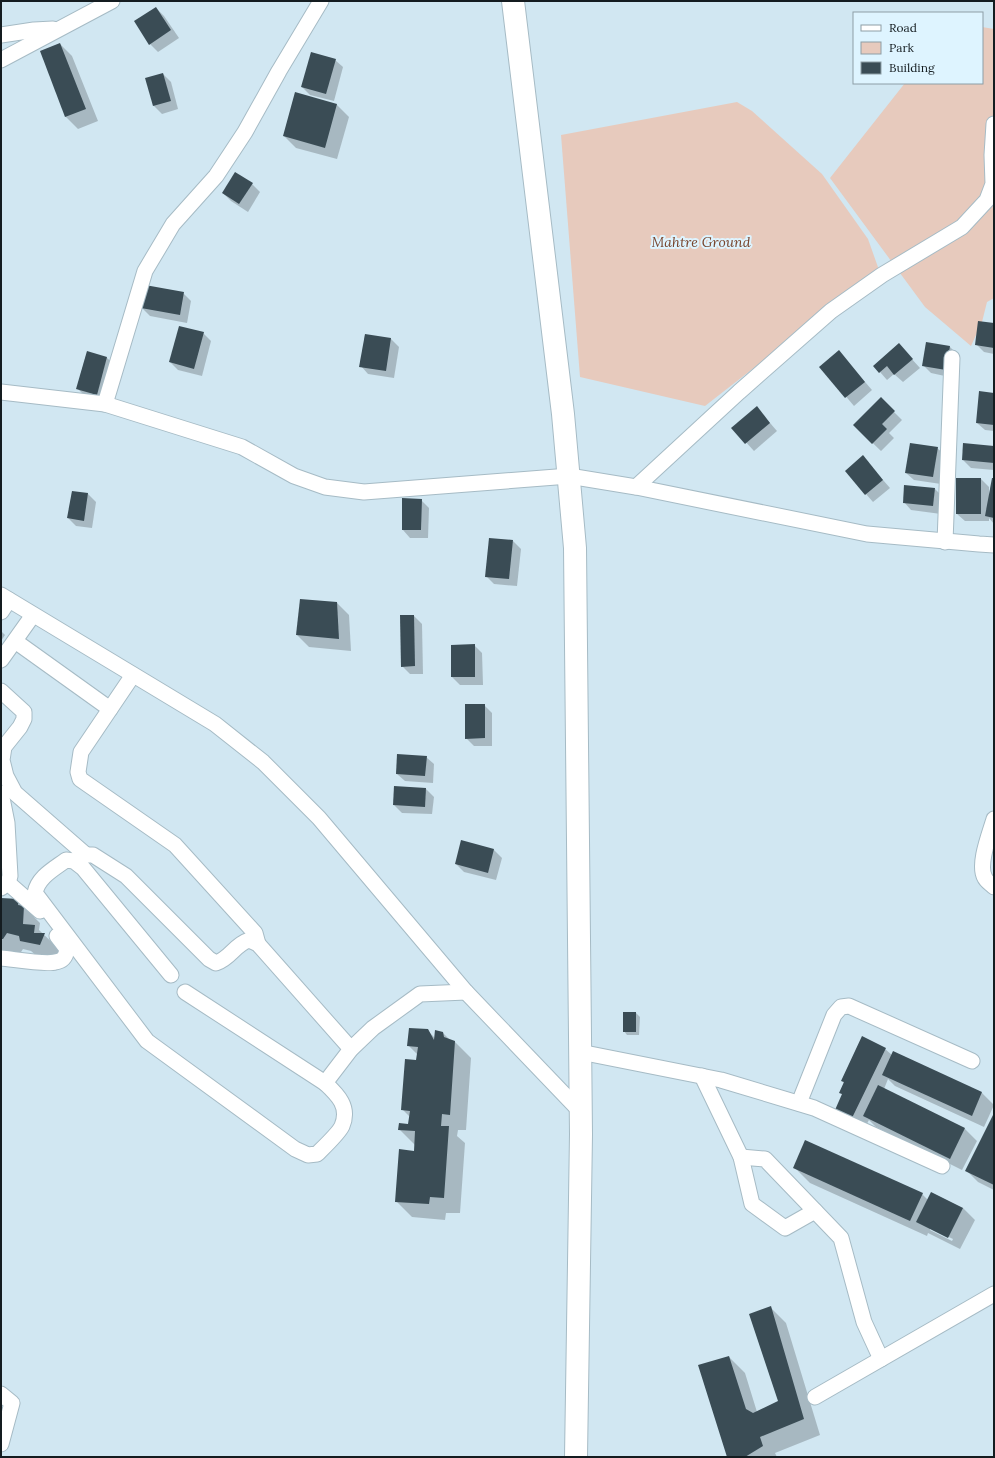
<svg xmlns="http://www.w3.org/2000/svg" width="995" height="1458" font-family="Lora,serif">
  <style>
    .green { fill: #e7cabd }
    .shadow { fill: #0003; fill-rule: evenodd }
    .building { fill: #3a4c55 }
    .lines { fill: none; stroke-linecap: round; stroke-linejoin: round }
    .minor-casing { stroke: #a6bbc5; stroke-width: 17 }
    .primary-casing { stroke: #a6bbc5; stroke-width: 24 }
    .minor { stroke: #fff; stroke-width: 15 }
    .primary { stroke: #fff; stroke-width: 22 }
    .labels { text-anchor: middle; stroke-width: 4; stroke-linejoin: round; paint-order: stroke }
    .park-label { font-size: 14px; font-style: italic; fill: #78442c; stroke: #def4ff }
  </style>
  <rect width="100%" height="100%" fill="#d1e7f2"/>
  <g class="green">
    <path d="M 982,27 L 994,29 L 994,298 L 987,302 L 982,322 L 971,346 L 925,307 L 830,178 L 905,83 L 982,83 Z"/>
    <path d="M 737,102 L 752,111 L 822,174 L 868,239 L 879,270 L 705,406 L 580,377 L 561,135 Z"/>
  </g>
  <g class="shadow">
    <path d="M 156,8 L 164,16 L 179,38 L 158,52 L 150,44 Z"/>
    <path d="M 60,44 L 72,56 L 98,121 L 78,129 L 66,117 L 41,52 Z"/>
    <path d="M 335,60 L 343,67 L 334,101 L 310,95 L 302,87 Z"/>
    <path d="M 163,74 L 171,82 L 178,109 L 162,114 L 154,106 L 146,79 Z"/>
    <path d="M 296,94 L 337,105 L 349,117 L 337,159 L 296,148 L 284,136 Z"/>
    <path d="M 252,184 L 260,192 L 248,212 L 231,201 L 223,193 Z"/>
    <path d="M 183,293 L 191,301 L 187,323 L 150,316 L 142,308 Z"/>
    <path d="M 994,324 L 994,354 L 984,352 L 976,344 Z"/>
    <path d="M 203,333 L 211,341 L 202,376 L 178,370 L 170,362 Z"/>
    <path d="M 365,335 L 391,339 L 399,347 L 394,378 L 368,374 L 361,366 Z"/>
    <path d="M 927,343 L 950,347 L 958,355 L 954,378 L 931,373 L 923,365 Z"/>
    <path d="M 899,345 L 920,368 L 903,382 L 894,374 L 887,380 L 880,372 Z"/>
    <path d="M 87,352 L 107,358 L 115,365 L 104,402 L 85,396 L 77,388 Z"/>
    <path d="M 839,352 L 872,390 L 854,406 L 821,367 Z"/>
    <path d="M 994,394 L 994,431 L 985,430 L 977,423 Z"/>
    <path d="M 881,399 L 902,420 L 889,433 L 894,438 L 881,451 L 854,425 Z"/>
    <path d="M 757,408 L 777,431 L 754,451 L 733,428 Z"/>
    <path d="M 994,447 L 994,470 L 971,468 L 963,460 Z"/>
    <path d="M 937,448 L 945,455 L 941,484 L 914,480 L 906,473 Z"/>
    <path d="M 863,457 L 890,488 L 873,502 L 866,494 Z"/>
    <path d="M 981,479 L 989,487 L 989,495 L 990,495 L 994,479 L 994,524 L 989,518 L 989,521 L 965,521 L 957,514 Z"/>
    <path d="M 935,489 L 943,497 L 941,514 L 911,510 L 904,502 Z"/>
    <path d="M 72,492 L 88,494 L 96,502 L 92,528 L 76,526 L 68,518 Z"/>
    <path d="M 421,500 L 429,508 L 428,538 L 410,538 L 403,530 Z"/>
    <path d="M 513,541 L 521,549 L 517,586 L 494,584 L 486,576 Z"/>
    <path d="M 337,603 L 349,615 L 351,651 L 309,647 L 297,635 Z"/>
    <path d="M 414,616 L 422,624 L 423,674 L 410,674 L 402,666 Z"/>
    <path d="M 1,631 L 5,635 L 1,641 Z"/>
    <path d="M 474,645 L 482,653 L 483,685 L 460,685 L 452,677 L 452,646 Z"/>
    <path d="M 484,705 L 492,713 L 492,746 L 474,746 L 466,738 Z"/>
    <path d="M 426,757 L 434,764 L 433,783 L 405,781 L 397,774 Z"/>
    <path d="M 426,789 L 434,797 L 432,814 L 402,813 L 394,805 Z"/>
    <path d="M 462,842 L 494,850 L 502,858 L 496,880 L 464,872 L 456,864 Z"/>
    <path d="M 1,899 L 19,900 L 35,916 L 34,917 L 40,923 L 39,930 L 60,950 L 56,961 L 38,957 L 31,951 L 23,949 L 19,955 L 1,953 Z"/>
    <path d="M 636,1013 L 640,1017 L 639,1035 L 627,1035 L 624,1031 Z"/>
    <path d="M 427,1030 L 435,1038 L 442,1032 L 450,1040 L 455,1042 L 471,1058 L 466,1130 L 458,1130 L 457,1136 L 465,1143 L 460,1213 L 446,1213 L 445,1220 L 412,1217 L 396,1201 L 415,1152 L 415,1145 L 399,1129 L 409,1125 L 410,1117 L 402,1109 L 417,1061 L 418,1055 L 408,1045 Z"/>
    <path d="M 885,1049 L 892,1055 L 893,1053 L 982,1093 L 994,1105 L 984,1127 L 895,1086 L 888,1079 L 884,1089 L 965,1129 L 977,1141 L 962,1170 L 876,1127 L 869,1120 L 864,1129 L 848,1121 L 843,1095 L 840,1092 L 844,1083 L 842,1081 Z"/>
    <path d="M 994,1116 L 994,1190 L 978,1182 L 966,1170 Z"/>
    <path d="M 794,1167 L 922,1194 L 928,1200 L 932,1193 L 963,1208 L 975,1220 L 960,1249 L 928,1233 L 927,1236 L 810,1183 ZM 930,1228 L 953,1239 L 952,1241 L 930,1230 Z"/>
    <path d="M 770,1307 L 786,1323 L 820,1435 L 775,1453 L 777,1457 L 728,1457 L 729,1357 L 745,1373 L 757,1412 L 779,1401 Z"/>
  </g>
  <g class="building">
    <path d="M 156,7 L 171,30 L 149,45 L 134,21 Z"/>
    <path d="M 60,43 L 86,109 L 65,117 L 40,51 Z"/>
    <path d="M 311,52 L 336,59 L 326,94 L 301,87 Z"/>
    <path d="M 163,73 L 171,101 L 153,106 L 145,78 Z"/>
    <path d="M 295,92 L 337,104 L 325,148 L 283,136 Z"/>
    <path d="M 235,172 L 253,183 L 239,204 L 222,193 Z"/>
    <path d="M 145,285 L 184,292 L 180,315 L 141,308 Z"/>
    <path d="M 978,321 L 994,323 L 994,348 L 975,345 Z"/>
    <path d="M 179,326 L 204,332 L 194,369 L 169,362 Z"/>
    <path d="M 365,334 L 391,338 L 386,371 L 359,367 Z"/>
    <path d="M 926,342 L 950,346 L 946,370 L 922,366 Z"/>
    <path d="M 899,343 L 913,359 L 894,375 L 887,366 L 879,373 L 873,366 Z"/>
    <path d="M 839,350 L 865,382 L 845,398 L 819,367 Z"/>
    <path d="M 87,351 L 107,357 L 97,395 L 76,389 Z"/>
    <path d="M 979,391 L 994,393 L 994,425 L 976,423 Z"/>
    <path d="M 881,397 L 895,411 L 882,424 L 887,429 L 872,444 L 853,425 Z"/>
    <path d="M 757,406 L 770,423 L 745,444 L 731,428 Z"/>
    <path d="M 910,443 L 938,447 L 933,477 L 905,473 Z"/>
    <path d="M 963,443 L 994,446 L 994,463 L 962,460 Z"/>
    <path d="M 863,455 L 883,480 L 865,495 L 845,471 Z"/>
    <rect x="956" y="478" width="25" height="36"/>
    <path d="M 992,478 L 994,478 L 994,518 L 985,516 Z"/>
    <path d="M 904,485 L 935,488 L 933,506 L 903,503 Z"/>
    <path d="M 72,491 L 88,493 L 84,521 L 67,518 Z"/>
    <path d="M 402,498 L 422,499 L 421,530 L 402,530 Z"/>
    <path d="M 489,538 L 513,540 L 509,579 L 485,577 Z"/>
    <path d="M 300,599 L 337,602 L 339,639 L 296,635 Z"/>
    <path d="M 400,615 L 414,615 L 415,666 L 401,667 Z"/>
    <path d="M 475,644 L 475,677 L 451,677 L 451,645 Z"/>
    <path d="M 465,704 L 485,704 L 485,738 L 465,739 Z"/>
    <path d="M 397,754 L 427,756 L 425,776 L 396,774 Z"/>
    <path d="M 394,786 L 426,788 L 425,807 L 393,805 Z"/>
    <path d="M 461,840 L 494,849 L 488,873 L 455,864 Z"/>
    <path d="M 1,898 L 19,899 L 18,905 L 24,906 L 23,924 L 35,925 L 34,933 L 45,933 L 40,945 L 20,941 L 19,936 L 7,933 L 3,939 L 1,939 Z"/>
    <rect x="623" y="1012" width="13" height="20"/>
    <path d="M 409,1028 L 428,1029 L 434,1040 L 435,1030 L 443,1032 L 444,1037 L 455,1041 L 450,1115 L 442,1114 L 441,1126 L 449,1126 L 444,1198 L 430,1197 L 429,1204 L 395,1202 L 399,1149 L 414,1151 L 415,1131 L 398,1130 L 399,1123 L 408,1124 L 410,1111 L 401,1110 L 405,1059 L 416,1060 L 418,1047 L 407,1046 Z"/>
    <path d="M 862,1036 L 886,1048 L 852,1118 L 835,1110 L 842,1094 L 839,1093 L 844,1082 L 841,1081 Z"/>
    <path d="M 893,1051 L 982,1092 L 972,1116 L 882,1075 Z"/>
    <path d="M 878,1085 L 965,1128 L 950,1159 L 863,1116 Z"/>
    <path d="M 994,1113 L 994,1185 L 965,1171 Z"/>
    <path d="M 805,1140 L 923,1193 L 910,1221 L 793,1168 Z"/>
    <path d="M 931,1192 L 963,1208 L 948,1238 L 916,1222 Z"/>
    <path d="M 771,1306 L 804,1419 L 760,1437 L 763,1446 L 745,1457 L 727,1457 L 698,1365 L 729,1356 L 746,1409 L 753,1413 L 778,1401 L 749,1314 Z"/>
  </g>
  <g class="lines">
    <defs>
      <g id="minor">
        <path d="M 1,35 L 34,30 L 53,29"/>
        <path d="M 1,60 L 112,1"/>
        <path d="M 1,392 L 105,404 L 242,447 L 294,476 L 325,487 L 364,492 L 569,476 L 636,487 L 867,534 L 979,544 L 994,545"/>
        <path d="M 105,404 L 145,271 L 173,224 L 216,176 L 245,132 L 279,71 L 321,1"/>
        <path d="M 636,487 L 739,392 L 831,311 L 882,275 L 962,227 L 987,200 L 993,184 L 992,155 L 994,124"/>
        <path d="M 945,542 L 952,358"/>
        <path d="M 1,595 L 215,724 L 263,762 L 319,818 L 466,992 L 580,1111"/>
        <path d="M 1,612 L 9,600"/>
        <path d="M 15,641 L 110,709"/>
        <path d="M 1,660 L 33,615"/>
        <path d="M 133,675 L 81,752 L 78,772 L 80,779 L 175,845 L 255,933 L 258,944"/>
        <path d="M 1,691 L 24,712 L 24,719 L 20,727 L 4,747 L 2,760 L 6,776 L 15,793 L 86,855"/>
        <path d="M 1,793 L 7,823 L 10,876 L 8,883 L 1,888"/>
        <path d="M 994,819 C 990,833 977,865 985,878 C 986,881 991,884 994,887"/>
        <path d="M 74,861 L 86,855 L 93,855 L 126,876 L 209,959 L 216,963 C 231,958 234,945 249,940 L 258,944 L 351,1049"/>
        <path d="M 8,883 L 40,911"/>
        <path d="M 1,958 C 13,959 45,965 55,962 C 63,961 66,957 67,949 L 57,936"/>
        <path d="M 171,975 L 83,868 L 74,861 L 66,860 C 54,869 38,877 35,893 L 147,1041 L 295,1149 L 308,1155 L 317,1154 C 323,1148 339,1133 342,1126 C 350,1107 338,1095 325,1083 L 351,1049 L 373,1028 L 420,994 L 466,992"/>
        <path d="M 185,992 L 325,1083"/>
        <path d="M 580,1052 L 721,1080 L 814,1108 L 942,1166"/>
        <path d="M 702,1076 L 741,1157 L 752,1204 L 785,1228 L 815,1211"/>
        <path d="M 799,1103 L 834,1015 L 841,1007 L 849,1006 L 972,1061"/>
        <path d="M 741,1157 L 765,1159 L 841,1238 L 864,1322 L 881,1359"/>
        <path d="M 1,1394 L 12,1403 L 1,1444"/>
        <path d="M 815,1397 L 994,1294"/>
      </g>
      <path id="primary" d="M 513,1 L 563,414 L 575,548 L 581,1134 L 576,1457"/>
    </defs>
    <use href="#minor" class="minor-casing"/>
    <use href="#primary" class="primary-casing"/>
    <use href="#minor" class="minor"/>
    <use href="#primary" class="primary"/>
  </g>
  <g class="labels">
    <g class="park-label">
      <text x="701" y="247">Mahtre Ground</text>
    </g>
  </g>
  <rect width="995" height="1458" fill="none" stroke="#141c20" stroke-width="4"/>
  <rect x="853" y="12" width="130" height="72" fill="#def4ff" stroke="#8d9ea6"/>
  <rect x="861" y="25" width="20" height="6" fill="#ffffff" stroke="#8d9ea6"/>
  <text x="889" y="32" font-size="12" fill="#141c20">Road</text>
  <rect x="861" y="42" width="20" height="12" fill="#e7cabd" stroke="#8d9ea6"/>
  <text x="889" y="52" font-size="12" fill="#141c20">Park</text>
  <rect x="861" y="62" width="20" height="12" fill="#3a4c55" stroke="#8d9ea6"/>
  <text x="889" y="72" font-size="12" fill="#141c20">Building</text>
</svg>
